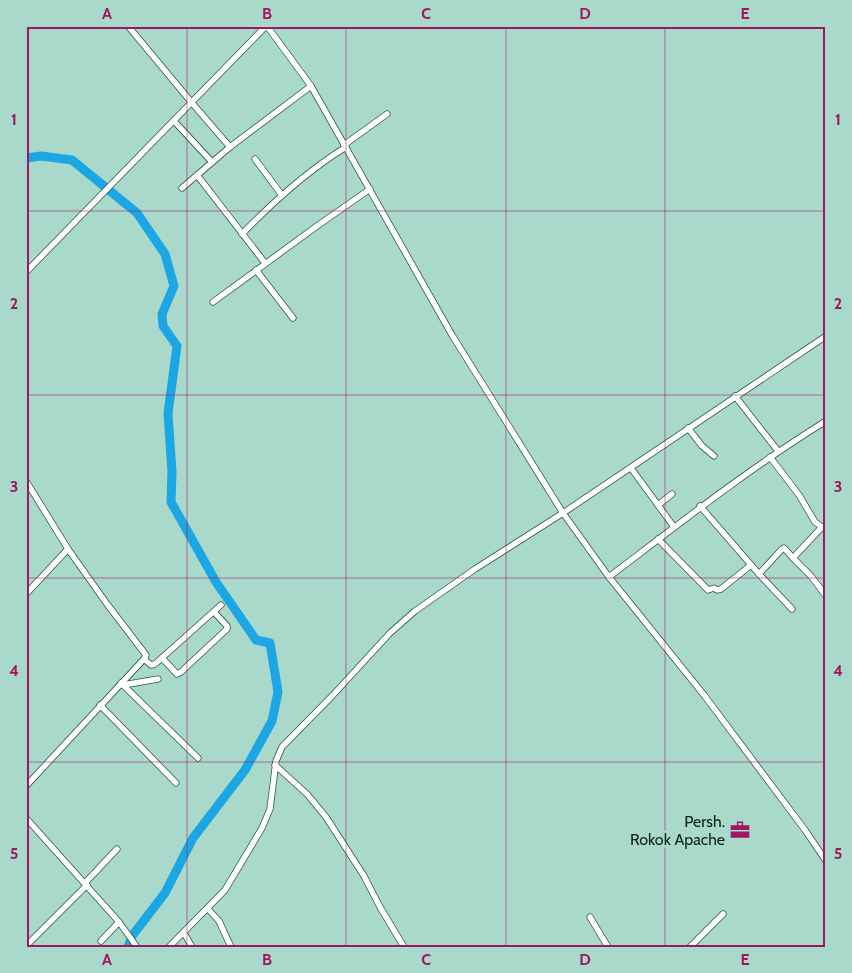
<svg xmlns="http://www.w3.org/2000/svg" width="852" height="973" font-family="Cabin,sans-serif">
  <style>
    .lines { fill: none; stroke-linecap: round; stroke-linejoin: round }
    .river { stroke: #1ca7e4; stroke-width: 9 }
    .minor-casing { stroke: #28554a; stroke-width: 7 }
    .minor { stroke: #fff; stroke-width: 5.5 }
    .grid { fill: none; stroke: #a11661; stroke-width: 1; stroke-opacity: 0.55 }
    .labels { text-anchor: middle; stroke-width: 5; stroke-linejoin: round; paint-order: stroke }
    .poi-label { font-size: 16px; fill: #10231e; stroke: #a9d9cb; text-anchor: end }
    .neatline { fill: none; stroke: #a11661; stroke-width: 2 }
    .grid-label { font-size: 16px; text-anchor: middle; font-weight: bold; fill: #a11661 }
  </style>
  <rect width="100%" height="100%" fill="#a9d9cb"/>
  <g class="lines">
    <path class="river" d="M 26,158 L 41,156 L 72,160 L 137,213 L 165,254 L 174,286 L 162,314 L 163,326 L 177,346 L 168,413 L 172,472 L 171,502 L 216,582 L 256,640 L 270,643 L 278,692 L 272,721 L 245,770 L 193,838 L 165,893 L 132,936 L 128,947"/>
    <defs>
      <g id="minor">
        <path d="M 128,26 L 192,103 L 230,147"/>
        <path d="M 267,26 L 311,86 L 452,335 L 563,513 L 609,577 L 704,695 L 805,830 L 826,861"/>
        <path d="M 174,121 L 212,162"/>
        <path d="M 344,145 L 387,114"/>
        <path d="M 255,159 L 281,194"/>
        <path d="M 197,175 L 265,263"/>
        <path d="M 182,188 L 230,147 L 311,86"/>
        <path d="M 242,234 C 274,201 307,171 346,147"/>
        <path d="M 256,270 L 293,318"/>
        <path d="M 26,272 L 266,26"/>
        <path d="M 213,302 L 317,226 L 370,189"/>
        <path d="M 735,396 L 778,451"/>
        <path d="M 688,428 L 702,446 L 714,456"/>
        <path d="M 770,457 L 799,495 L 815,522 L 822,527"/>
        <path d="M 631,468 L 674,527"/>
        <path d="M 26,481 L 68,549 L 107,604 L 146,655 L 144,659 L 26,786"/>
        <path d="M 658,505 L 672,494"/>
        <path d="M 700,506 L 759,574 L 792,609"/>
        <path d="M 658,539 L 708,590 L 714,588 L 717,590 L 721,589 L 751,565"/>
        <path d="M 793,558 L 811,576 L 826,596"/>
        <path d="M 759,574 L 782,549 L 784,548 L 793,558 L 822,527 L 826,527"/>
        <path d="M 609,577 C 680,523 750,468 826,421"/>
        <path d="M 26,594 L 68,549"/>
        <path d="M 162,658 L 177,674 L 181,672 L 227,629 L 227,626 L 214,612"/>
        <path d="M 144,659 L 151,665 L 155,664 L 221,605"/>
        <path d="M 121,683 L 198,758"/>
        <path d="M 123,685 L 158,679"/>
        <path d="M 100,705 L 176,783"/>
        <path d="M 275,765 L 307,794 L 326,817 L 364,876 L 380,907 L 404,947"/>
        <path d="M 26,818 L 119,922 L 137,947"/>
        <path d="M 85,883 L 117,849"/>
        <path d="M 208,909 L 219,921 L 231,947"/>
        <path d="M 590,917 L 608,947"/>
        <path d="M 184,933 L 192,947"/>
        <path d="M 101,941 L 119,922"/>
        <path d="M 26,946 L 87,885"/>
        <path d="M 169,947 L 225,890 L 262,828 L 270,809 L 276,761 L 282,747 L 333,695 L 390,633 L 415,611 L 475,569 L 563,513 L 826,336"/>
        <path d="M 690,947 L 723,914"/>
      </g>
    </defs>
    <use href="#minor" class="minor-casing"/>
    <use href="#minor" class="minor"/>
  </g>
  <path class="grid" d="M 187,26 L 187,947M 346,26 L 346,947M 506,26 L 506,947M 665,26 L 665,947M 26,211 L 826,211M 26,395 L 826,395M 26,578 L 826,578M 26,762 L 826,762"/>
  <defs>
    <symbol id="office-bare" viewBox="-9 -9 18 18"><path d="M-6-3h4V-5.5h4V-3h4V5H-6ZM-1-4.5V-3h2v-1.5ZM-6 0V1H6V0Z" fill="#a11661" stroke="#a9d9cb" stroke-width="2.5" paint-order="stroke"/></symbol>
  </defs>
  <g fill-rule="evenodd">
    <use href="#office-bare" x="726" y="816" width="28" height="28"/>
  </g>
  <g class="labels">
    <g class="poi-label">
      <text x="725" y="827">Persh.<tspan x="725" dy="18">Rokok Apache</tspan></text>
    </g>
  </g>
  <rect width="852" height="973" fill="none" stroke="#a9d9cb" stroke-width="55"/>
  <rect x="28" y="28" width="796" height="918" class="neatline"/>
  <g class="grid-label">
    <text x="107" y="19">A</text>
    <text x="267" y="19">B</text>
    <text x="426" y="19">C</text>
    <text x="585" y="19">D</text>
    <text x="745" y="19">E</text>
    <text x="14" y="125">1</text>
    <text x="838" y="125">1</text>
    <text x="14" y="309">2</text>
    <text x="838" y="309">2</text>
    <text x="14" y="492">3</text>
    <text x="838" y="492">3</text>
    <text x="14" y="676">4</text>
    <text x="838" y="676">4</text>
    <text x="14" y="859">5</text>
    <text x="838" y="859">5</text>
    <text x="107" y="965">A</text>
    <text x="267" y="965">B</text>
    <text x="426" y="965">C</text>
    <text x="585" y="965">D</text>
    <text x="745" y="965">E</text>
  </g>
</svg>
